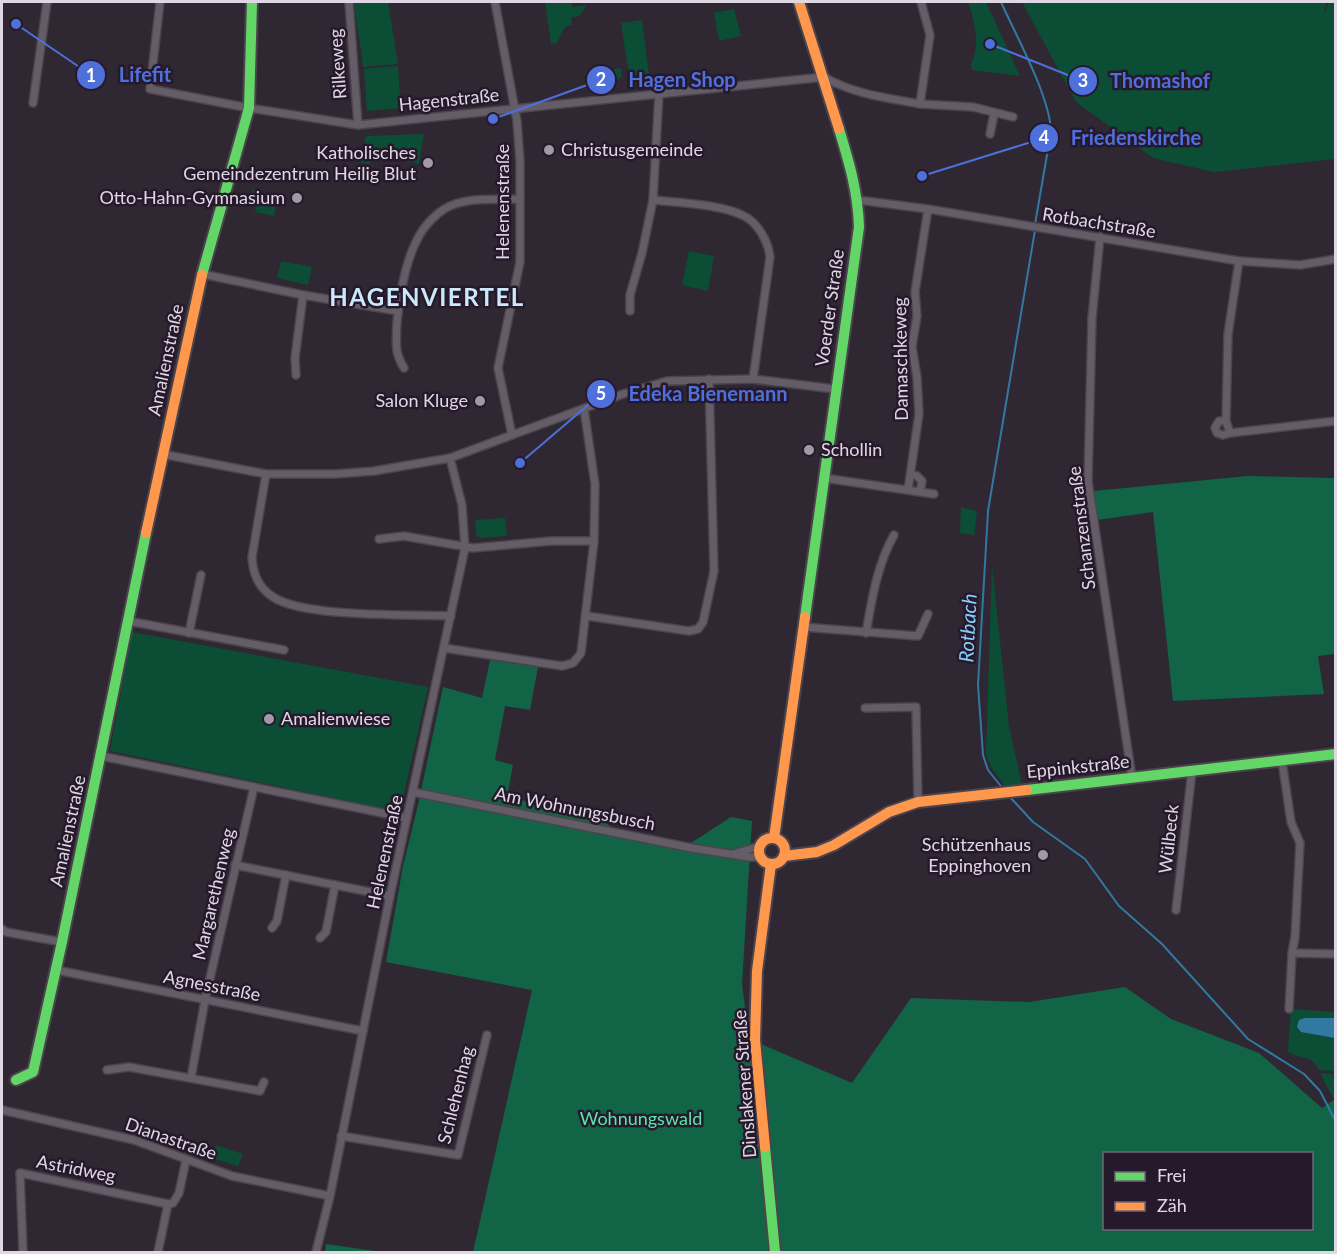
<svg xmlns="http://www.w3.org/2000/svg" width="1337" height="1254" font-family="Lato,sans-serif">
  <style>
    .green { fill: #0c4d35 }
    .forest { fill: #126446; fill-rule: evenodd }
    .water { fill: #3179a2 }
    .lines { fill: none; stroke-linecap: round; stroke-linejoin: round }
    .stream { stroke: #3179a2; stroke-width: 2 }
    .street-casing { stroke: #4b444d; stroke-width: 10 }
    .fast-casing { stroke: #4b444d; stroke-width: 14 }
    .slow-casing { stroke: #4b444d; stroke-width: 14 }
    .street { stroke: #645d67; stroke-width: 7 }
    .fast { stroke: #63d668; stroke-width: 10 }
    .slow { stroke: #ff974d; stroke-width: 10 }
    .poi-dot { fill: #a299a6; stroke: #27192c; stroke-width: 2 }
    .labels { text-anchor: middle; stroke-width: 5; stroke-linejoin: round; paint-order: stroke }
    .street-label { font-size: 18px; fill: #e0d7e4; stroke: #27192c }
    .poi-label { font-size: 18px; fill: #e0d7e4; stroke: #27192c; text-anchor: end }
    .park-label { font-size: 18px; fill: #54e9a8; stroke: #27192c }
    .water-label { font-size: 20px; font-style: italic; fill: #87cefa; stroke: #27192c }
    .district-label { font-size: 24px; font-weight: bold; letter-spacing: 1.5px; fill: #caeafa; stroke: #27192c }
    .leader { fill: none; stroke: #4e70db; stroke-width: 2 }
    .callout-dot { fill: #4e70db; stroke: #27192c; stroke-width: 2 }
    .mark-label { font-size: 18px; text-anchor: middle; font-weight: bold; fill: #fff }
    .callout-label { font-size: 20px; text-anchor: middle; font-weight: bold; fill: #4e70db; stroke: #27192c; stroke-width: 5; stroke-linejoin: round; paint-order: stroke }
  </style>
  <rect width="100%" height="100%" fill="#2f2732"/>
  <g class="green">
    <path d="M 354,2 L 388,2 L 398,64 L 363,67 C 361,44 356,24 354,2 Z"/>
    <path d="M 545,2 L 571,2 L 573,7 L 587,5 L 579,16 L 571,18 L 572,25 L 565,27 L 557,43 L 551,44 Z"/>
    <path d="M 968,2 L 986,2 L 1020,76 L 972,70 L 971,64 C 981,46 974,20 968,2 Z"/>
    <path d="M 1022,2 L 1313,2 L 1326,3 L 1324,15 L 1329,2 L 1336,3 L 1335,159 L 1214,172 L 1153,158 L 1076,102 Z"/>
    <path d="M 734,9 L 741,36 L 719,41 L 714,13 Z"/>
    <path d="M 642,20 L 650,82 L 640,83 L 635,78 L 629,76 L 621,23 Z"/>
    <path d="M 398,66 L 401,108 L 367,111 L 364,69 Z"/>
    <path d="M 621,68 L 622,77 L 617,80 L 615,85 L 592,87 L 590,73 Z"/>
    <path d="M 424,134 L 419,164 L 372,154 L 370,164 L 361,163 L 366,136 Z"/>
    <path d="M 253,189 L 259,191 L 259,193 L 266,194 L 265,198 L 271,199 L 270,206 L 276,207 L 274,216 L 255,212 L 257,203 L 250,202 Z"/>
    <path d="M 689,251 L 714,256 L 708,291 L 682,285 Z"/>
    <path d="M 281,261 L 312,267 L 308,285 L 277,278 Z"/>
    <path d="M 961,507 L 977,511 L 974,535 L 960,533 Z"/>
    <path d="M 505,518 L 507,536 L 481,538 L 476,535 L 475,520 Z"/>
    <path d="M 992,565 L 1009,726 L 1022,785 L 1005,786 L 991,767 L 986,754 Z"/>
    <path d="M 132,632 L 428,687 L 400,812 L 110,751 Z"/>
    <path d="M 1291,1009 L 1335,1012 L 1335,1071 L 1319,1070 C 1309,1052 1302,1061 1288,1052 Z"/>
    <path d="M 1320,1073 L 1335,1074 L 1335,1104 L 1334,1100 Z"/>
    <path d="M 216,1145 L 243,1154 L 238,1166 L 212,1158 Z"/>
  </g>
  <g class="forest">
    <path d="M 1247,476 L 1335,478 L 1335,654 L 1318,656 L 1324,694 L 1173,701 L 1153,512 L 1097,520 L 1094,491 Z"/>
    <path d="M 490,660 L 538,667 L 530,710 L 505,706 L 495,760 L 513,765 L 507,797 L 600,817 L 615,831 L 691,843 L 731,817 L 752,821 L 742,984 L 749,1039 L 852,1083 L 911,998 L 1029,1002 L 1125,987 L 1171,1019 L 1259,1053 L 1322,1108 L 1334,1100 L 1336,1104 L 1335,1252 L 473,1252 L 532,990 L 386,962 L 403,866 L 418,805 L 443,687 L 482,698 ZM 1104,1154 L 1312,1154 L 1312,1228 L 1104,1228 Z"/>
    <path d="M 326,1244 L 382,1252 L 325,1252 Z"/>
  </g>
  <path class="water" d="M 1305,1018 L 1335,1018 L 1335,1038 L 1301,1032 L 1297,1027 L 1299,1020 Z"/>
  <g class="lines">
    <g class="stream">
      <path d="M 1001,2 C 1016,36 1050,96 1051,132 L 1035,224"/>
      <path d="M 1004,790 L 988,770 L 983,755 L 978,685 L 988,511 L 1035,230"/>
      <path d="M 1009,796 L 1033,822 L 1085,859 L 1119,906 L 1162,944 L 1248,1039 L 1304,1074 L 1320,1091 L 1336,1122"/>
    </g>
    <defs>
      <g id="street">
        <path d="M 160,2 L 150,89 L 249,108 L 358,125 L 824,77 C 853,94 887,98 920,104 L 930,35 L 921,2"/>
        <path d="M 349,2 L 358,125"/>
        <path d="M 495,2 L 517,121 L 520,161 L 520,262 L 498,368 L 512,435"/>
        <path d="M 33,103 L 47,2"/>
        <path d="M 920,104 L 973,107 L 1013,117"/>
        <path d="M 990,134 L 994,114"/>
        <path d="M 653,200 C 679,203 719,204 742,215 C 758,222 768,241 770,257 L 753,379"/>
        <path d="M 858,200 L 928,209 L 1239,261 L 1300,265 L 1336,259"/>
        <path d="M 1100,237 L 1092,318 L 1088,481 L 1132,778"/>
        <path d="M 202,274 L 303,295 L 398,311"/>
        <path d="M 630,311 L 630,295 L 642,253 L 653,200 L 659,93"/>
        <path d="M 404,368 C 401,363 398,356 397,351 C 394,322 403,268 416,242 C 423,226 439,209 455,204 C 475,197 500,200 520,199"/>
        <path d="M 296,375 L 295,358 L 303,295"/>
        <path d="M 1219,421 L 1226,421 L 1230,433 L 1223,435 L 1217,433 L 1215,428 Z"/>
        <path d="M 1226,421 L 1228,334 L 1239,261"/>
        <path d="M 1230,433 L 1336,421"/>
        <path d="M 162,454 L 266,474 L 335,474 L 374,471 L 450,458 L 623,394 L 667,381 L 753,379 L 835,389"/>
        <path d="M 266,474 L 252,557 C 253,574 258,587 273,597 C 305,618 409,614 451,616"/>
        <path d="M 911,474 L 917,476 L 922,481 L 920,492"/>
        <path d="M 824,478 L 934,494"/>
        <path d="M 908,490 L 919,414 L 917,377 L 912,347 L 917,316 L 915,292 L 928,209"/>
        <path d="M 379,539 L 404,536 L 473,548 L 551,541 L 594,541"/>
        <path d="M 587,616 L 689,631 L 698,629 L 703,622 L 714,571 L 709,379"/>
        <path d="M 128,621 L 284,650"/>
        <path d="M 803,627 L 918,636 L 928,614"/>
        <path d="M 189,633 L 201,575"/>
        <path d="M 866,633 C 872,599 877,565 894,535"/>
        <path d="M 444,648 L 562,666 L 573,663 L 581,653 L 594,541 L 595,484 L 584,409"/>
        <path d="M 865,708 L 916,707 L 918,802"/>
        <path d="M 101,756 L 407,818"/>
        <path d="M 1282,761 L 1291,822 L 1300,843 L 1295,937 L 1292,953 L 1289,1009"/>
        <path d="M 413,792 L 692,848 L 749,857 L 760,857"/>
        <path d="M 733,854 L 760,846"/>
        <path d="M 235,865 L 390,896"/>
        <path d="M 1176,910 L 1192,771"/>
        <path d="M 272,928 L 277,921 L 286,875"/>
        <path d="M 2,929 L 6,932 L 62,942"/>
        <path d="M 320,938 L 326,932 L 335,885"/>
        <path d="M 1292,953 L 1336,954"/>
        <path d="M 56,970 L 363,1031"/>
        <path d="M 107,1070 L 129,1067 L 260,1091 L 264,1082"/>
        <path d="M 191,1078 L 205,1000 L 254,787"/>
        <path d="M 2,1110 L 134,1140 L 232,1176 L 330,1196"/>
        <path d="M 341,1136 L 458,1155 L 487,1035"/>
        <path d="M 23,1252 L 20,1173 L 168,1204 L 173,1203 L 179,1193 L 186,1160"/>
        <path d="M 158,1252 L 168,1204"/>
        <path d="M 316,1252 L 330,1196 L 390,896 L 465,548 L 462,505 L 450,458"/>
      </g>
      <g id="fast">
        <path d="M 202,275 L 249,108 L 252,2"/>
        <path d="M 805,617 L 859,227 C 858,192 849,162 839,129"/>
        <path d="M 1027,790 L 1336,754"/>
        <path d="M 16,1080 L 33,1072 L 62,942 L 146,533"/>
        <path d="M 765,1147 L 775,1252"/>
      </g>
      <g id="slow">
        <path d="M 799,2 L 839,129"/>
        <path d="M 146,533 L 202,275"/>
        <circle cx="772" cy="851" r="13"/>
        <path d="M 774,838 L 805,617"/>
        <path d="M 784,856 L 817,852 L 834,845 L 889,812 L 918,802 L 1027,790"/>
        <path d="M 765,1147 L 755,1040 L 757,971 L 771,864"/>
      </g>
    </defs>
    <use href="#street" class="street-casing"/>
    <use href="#fast" class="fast-casing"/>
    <use href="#slow" class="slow-casing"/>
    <use href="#street" class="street"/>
    <use href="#fast" class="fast"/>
    <use href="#slow" class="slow"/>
  </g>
  <g class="poi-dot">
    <circle cx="549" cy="150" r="6"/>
    <circle cx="428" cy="163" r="6"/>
    <circle cx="297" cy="198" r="6"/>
    <circle cx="480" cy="401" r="6"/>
    <circle cx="809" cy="450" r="6"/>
    <circle cx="269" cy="719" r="6"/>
    <circle cx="1043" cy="855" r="6"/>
  </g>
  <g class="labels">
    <g class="street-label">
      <text transform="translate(338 64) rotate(-94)" y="6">Rilkeweg</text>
      <text transform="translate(449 100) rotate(-6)" y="6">Hagenstraße</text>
      <text transform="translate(503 202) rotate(-90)" y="6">Helenenstraße</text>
      <text transform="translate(1099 223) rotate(9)" y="6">Rotbachstraße</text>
      <text transform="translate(830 308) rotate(-82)" y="6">Voerder Straße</text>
      <text transform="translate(901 359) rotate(-91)" y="6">Damaschkeweg</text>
      <text transform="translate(166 360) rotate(-78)" y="6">Amalienstraße</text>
      <text transform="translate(1082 528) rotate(-97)" y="6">Schanzenstraße</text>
      <text transform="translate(1078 767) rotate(-6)" y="6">Eppinkstraße</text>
      <text transform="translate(575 809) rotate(11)" y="6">Am Wohnungsbusch</text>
      <text transform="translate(68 831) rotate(-78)" y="6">Amalienstraße</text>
      <text transform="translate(1169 839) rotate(-84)" y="6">Wülbeck</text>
      <text transform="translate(385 852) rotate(-78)" y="6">Helenenstraße</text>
      <text transform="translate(214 894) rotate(-77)" y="6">Margarethenweg</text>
      <text transform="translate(212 986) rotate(11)" y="6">Agnesstraße</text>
      <text transform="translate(745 1084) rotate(-94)" y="6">Dinslakener Straße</text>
      <text transform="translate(456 1095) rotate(-76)" y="6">Schlehenhag</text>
      <text transform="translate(171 1139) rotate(19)" y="6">Dianastraße</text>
      <text transform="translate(76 1169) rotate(11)" y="6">Astridweg</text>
    </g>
    <g class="poi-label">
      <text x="561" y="156" text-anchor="start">Christusgemeinde</text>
      <text x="416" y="159">Katholisches<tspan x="416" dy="21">Gemeindezentrum Heilig Blut</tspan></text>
      <text x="285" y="204">Otto-Hahn-Gymnasium</text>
      <text x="468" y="407">Salon Kluge</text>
      <text x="821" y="456" text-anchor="start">Schollin</text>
      <text x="281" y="725" text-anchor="start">Amalienwiese</text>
      <text x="1031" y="851">Schützenhaus<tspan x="1031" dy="21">Eppinghoven</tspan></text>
    </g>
    <g class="park-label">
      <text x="641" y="1125">Wohnungswald</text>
    </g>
    <g class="water-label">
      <text transform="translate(968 628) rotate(-87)" y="7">Rotbach</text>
    </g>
    <g class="district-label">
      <text x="427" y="306">HAGENVIERTEL</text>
    </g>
  </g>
  <path class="leader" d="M16 24L91 75M493 119L601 80M990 44L1083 81M922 176L1044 138M520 463L601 394"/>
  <g class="callout-dot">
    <circle cx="16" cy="24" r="6"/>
    <circle cx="493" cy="119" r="6"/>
    <circle cx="990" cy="44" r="6"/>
    <circle cx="922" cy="176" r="6"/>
    <circle cx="520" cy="463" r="6"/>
    <circle cx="91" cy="75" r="15"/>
    <circle cx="601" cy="80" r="15"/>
    <circle cx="1083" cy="81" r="15"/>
    <circle cx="1044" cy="138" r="15"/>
    <circle cx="601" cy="394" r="15"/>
  </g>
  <g class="mark-label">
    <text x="91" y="82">1</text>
    <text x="601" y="86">2</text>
    <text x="1083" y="87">3</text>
    <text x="1044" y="144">4</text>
    <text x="601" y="400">5</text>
  </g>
  <g class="callout-label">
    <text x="145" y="82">Lifefit</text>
    <text x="682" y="87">Hagen Shop</text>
    <text x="1160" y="88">Thomashof</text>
    <text x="1136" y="145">Friedenskirche</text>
    <text x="708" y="401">Edeka Bienemann</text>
  </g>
  <rect width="1337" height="1254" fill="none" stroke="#e0d7e4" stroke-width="6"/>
  <rect x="1103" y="1152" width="210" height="78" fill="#27192c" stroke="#716576" stroke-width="1.5"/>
  <rect x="1115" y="1172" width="30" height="9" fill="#63d668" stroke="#716576" stroke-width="1.5"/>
  <text x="1157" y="1182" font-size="18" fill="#e0d7e4">Frei</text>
  <rect x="1115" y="1202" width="30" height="9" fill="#ff974d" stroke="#716576" stroke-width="1.5"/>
  <text x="1157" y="1212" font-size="18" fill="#e0d7e4">Zäh</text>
</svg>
